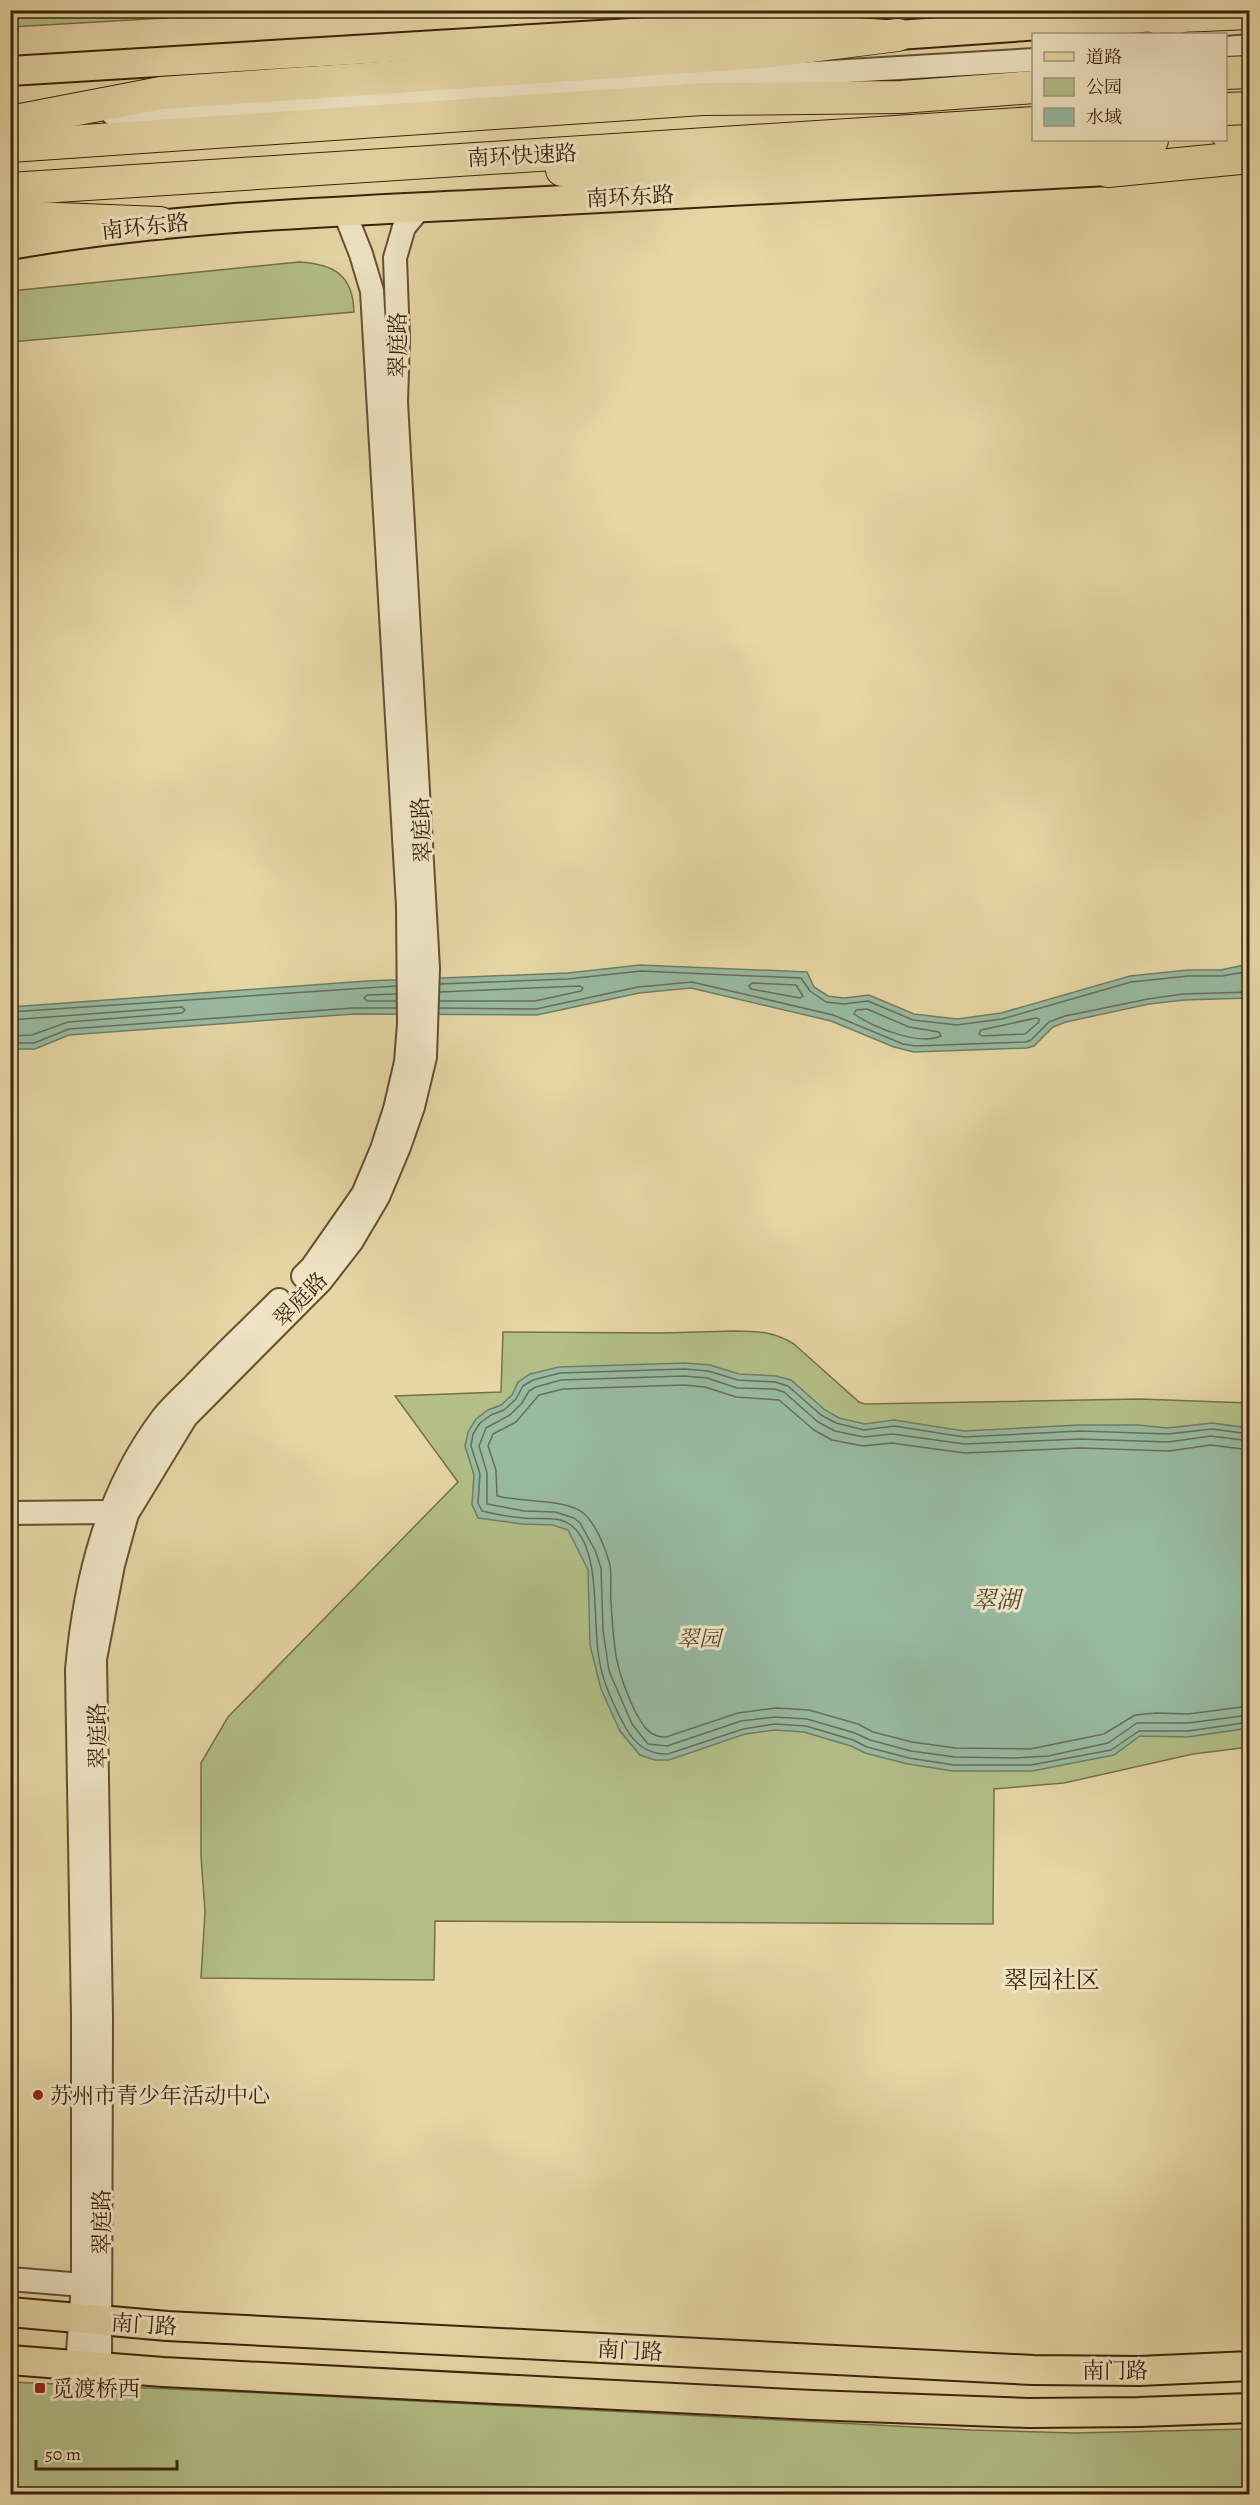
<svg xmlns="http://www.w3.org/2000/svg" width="1260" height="2505" font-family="Alegreya,'Noto Serif SC',serif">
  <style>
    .green { fill: #b3bf87; stroke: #777048; stroke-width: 1.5 }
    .water { fill: #97baa1; stroke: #727d65; stroke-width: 1.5 }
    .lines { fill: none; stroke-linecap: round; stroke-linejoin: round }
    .shore { stroke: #696e56; stroke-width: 1.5 }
    .minor-casing { stroke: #664f31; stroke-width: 26 }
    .major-casing { stroke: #3b220a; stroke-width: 32 }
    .highway-casing { stroke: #3b220a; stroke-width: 34 }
    .minor { stroke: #efe5c4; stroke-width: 22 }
    .major { stroke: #e6d7a5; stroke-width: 28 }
    .highway { stroke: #e6d7a5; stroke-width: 32 }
    .highway-bridge-casing { stroke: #3b220a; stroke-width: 34; stroke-linecap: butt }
    .highway-bridge { stroke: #e6d7a5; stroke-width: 32 }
    .poi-dot { fill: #8f2418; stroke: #efe5c4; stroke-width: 2 }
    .labels { text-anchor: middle; stroke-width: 6; stroke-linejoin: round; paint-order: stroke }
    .street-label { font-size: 22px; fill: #3b220a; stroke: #efe5c4 }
    .park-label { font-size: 22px; font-style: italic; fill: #594929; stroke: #efe5c4 }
    .poi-label { font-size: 22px; fill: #3b220a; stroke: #efe5c4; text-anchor: start }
    .water-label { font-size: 24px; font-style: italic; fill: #524830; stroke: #efe5c4 }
    .neighbourhood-label { font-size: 24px; fill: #3b220a; stroke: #efe5c4 }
  </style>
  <rect width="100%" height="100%" fill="#e6d7a5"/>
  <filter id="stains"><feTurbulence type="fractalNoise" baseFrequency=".00333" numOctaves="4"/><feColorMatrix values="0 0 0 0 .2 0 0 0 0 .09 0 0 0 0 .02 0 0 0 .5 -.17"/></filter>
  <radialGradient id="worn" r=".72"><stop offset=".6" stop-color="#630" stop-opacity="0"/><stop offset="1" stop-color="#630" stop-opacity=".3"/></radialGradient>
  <g class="green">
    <path d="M 11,10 L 285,10 L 285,11 L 11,27 Z"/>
    <path d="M 299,262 C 334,264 353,275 354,312 L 11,342 L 11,291 Z"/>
    <path d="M 736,1331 C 758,1331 775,1332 794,1344 L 859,1402 L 865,1404 L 1140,1399 L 1249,1403 L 1249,1747 L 1193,1754 L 1064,1783 L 994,1789 L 993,1924 L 435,1921 L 434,1980 L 201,1978 L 205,1912 L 201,1856 L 201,1763 L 228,1717 L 458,1482 L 395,1396 L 501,1392 L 503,1332 L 660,1333 Z"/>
    <path d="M 11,2382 L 263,2393 L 972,2430 L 1074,2433 L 1249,2429 L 1249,2494 L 11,2494 Z"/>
  </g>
  <g class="water">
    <path d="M 1249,964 L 1249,998 L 1184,1000 L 1149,1004 L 1066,1022 L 1053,1027 L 1034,1046 L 1027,1048 L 914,1052 L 894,1047 L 831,1021 L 691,988 L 639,993 L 537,1015 L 354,1014 L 69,1035 L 35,1049 L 11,1049 L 11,1007 L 367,981 L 568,973 L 640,965 L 807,972 L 814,987 L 828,996 L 844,998 L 869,995 L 914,1014 L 957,1019 L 1001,1013 L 1130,976 L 1188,970 L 1221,970 Z"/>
    <path d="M 685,1363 L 710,1365 L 739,1374 L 776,1376 L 791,1380 L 825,1410 L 839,1418 L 865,1424 L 894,1420 L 964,1431 L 1079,1425 L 1138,1425 L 1167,1428 L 1212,1423 L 1249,1428 L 1249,1728 L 1188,1737 L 1140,1736 L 1114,1755 L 1032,1771 L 953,1771 L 908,1764 L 865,1753 L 851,1746 L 804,1732 L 775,1730 L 745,1734 L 669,1760 L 655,1760 L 640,1755 L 620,1731 L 601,1689 L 590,1645 L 588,1570 L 568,1530 L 553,1525 L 522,1524 L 478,1518 L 472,1504 L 474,1475 L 465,1446 L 468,1432 L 476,1419 L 488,1410 L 501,1405 L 512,1395 L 518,1382 L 530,1374 L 559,1367 Z"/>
  </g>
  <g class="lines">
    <g class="shore">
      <path d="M 752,983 L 796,985 L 803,996 L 800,998 L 751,989 L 749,986 Z"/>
      <path d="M 440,984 L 568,979 L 641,971 L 801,978 L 810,991 L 826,1002 L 844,1004 L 868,1001 L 913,1020 L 957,1025 L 1002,1019 L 1131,982 L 1188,976 L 1222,976 L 1250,971"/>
      <path d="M 396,994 L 367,995 L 364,998 L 367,1001 L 396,1001"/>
      <path d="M 440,1001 L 535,1001 L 581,991 L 583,988 L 580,986 L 440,992"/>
      <path d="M 439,1008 L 536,1009 L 638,987 L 692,982 L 833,1015 L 903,1044 L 915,1046 L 1026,1042 L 1031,1040 L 1049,1022 L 1065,1016 L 1148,999 L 1183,994 L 1250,992"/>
      <path d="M 867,1009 L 909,1027 L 939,1032 L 941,1036 C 918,1046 873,1027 854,1014 L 856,1010 Z"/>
      <path d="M 10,1012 L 396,986"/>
      <path d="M 1036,1018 L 1039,1019 L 1039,1022 L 1025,1034 L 982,1036 L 979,1034 L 981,1030 Z"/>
      <path d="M 10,1020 L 182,1007 L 185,1010 L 182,1013 L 68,1022 L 32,1035 L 10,1036"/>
      <path d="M 10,1043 L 34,1043 L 69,1029 L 353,1008 L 396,1008"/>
      <path d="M 1250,1434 L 1212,1429 L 1168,1434 L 1080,1431 L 964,1437 L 894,1426 L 864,1430 L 836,1423 L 821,1415 L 788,1386 L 775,1382 L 738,1380 L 708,1371 L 685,1369 L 560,1373 L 533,1380 L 523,1386 L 516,1399 L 504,1410 L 491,1415 L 480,1423 L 473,1434 L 471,1446 L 480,1474 L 478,1503 L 482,1511 C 495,1514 510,1517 523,1518 C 538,1520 560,1515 572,1526 C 602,1551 592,1622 599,1658 C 602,1680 611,1699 621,1719 C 631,1740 644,1755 668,1754 L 743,1729 L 775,1724 L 806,1726 L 853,1740 L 867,1747 L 909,1758 L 954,1765 L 1031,1765 L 1111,1750 L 1139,1731 L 1188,1731 L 1250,1722"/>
      <path d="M 1250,1441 L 1211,1436 L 1168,1442 L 1080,1439 L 964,1444 L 893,1434 L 864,1437 L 835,1431 L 818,1422 L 784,1392 L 774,1389 L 737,1388 L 707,1378 L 684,1376 L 561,1380 L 536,1387 L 529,1391 L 522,1403 L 510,1415 L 486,1428 L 479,1446 L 487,1473 L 487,1504 L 524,1511 L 555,1512 L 574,1518 L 580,1523 L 595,1550 L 601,1568 L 603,1630 L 609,1671 L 632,1724 L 648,1744 L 667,1746 L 741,1721 L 775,1717 L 807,1719 L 855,1733 L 870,1740 L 911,1751 L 955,1757 L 1016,1758 L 1048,1756 L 1108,1743 L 1137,1723 L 1188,1723 L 1250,1715"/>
      <path d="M 1250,1450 L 1211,1445 L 1169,1451 L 1080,1448 L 964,1453 L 892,1443 L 863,1446 L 832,1440 L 814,1430 L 779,1400 L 736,1397 L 705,1387 L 684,1385 L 563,1389 L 539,1395 L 516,1422 L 493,1434 L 488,1446 L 496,1470 L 497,1496 C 520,1502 564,1499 582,1512 C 596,1523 606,1549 610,1565 C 612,1577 610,1590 611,1602 C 614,1647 614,1666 634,1709 C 641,1723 649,1738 666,1737 L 738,1713 L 776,1708 L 809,1710 L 858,1724 L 873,1732 L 912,1742 L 955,1748 L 1030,1749 L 1104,1734 L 1135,1715 L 1156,1713 L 1188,1714 L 1250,1706"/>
    </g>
    <defs>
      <g id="minor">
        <path d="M 1226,48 L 1250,46"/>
        <path d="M 113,114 L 1034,60"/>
        <path d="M 303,1276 L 312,1267 L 363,1194 L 382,1149 L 395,1109 L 406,1062 L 409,1024 L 408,906 L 372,291 L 361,254 L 344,211"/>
        <path d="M 10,1513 L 109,1512"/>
        <path d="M 10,2279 L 83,2285"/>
        <path d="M 77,2366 L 83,2285 L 83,2016 L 77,1670 C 85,1579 107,1491 163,1417 C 172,1406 182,1397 192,1387 C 220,1357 250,1329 279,1300"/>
        <path d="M 100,2368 L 101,2017 L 95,1659 L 113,1565 L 127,1514 L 186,1417 L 321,1281 L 352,1241 L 378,1197 L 399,1147 L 413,1107 L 425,1057 L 428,968 L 396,402 L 398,339 L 395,258 L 404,227 L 421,207"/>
      </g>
      <g id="major">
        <path d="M 10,71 L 762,25 L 898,35 L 1156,17 L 1179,19"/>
        <path d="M 10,245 C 168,217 329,212 489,204 C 695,193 902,182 1108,171 L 1130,168"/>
        <path d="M 10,2312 L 167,2326 L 1033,2370 L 1139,2371 L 1250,2366"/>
        <path d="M 10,2360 L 163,2372 L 812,2405 L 1028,2413 L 1139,2412 L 1250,2408"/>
      </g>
      <g id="highway">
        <path d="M 1156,17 L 1250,13"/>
        <path d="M 10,122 L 161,93 L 762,52 L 898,35"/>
        <path d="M 1226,132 L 1250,130"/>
        <path d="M 10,146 L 702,99 L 901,97 L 1034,87"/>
        <path d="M 562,170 L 676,175 L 1043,154 L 1152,140"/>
        <path d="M 1108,171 L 1250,157"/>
        <path d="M 10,189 L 1034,123"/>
        <path d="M 10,219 L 32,218 L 160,223"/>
      </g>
    </defs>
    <use href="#minor" class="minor-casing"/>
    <use href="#major" class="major-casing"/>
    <use href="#highway" class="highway-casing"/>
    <use href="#minor" class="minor"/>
    <use href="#major" class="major"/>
    <use href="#highway" class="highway"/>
    <defs>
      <g id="highway-bridge">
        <path d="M 1226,73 L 1250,72"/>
        <path d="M 1226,109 L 1250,108"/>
      </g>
    </defs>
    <use href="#highway-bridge" class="highway-bridge-casing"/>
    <use href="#highway-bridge" class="highway-bridge"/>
  </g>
  <g class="poi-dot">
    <circle cx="38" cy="2095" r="6"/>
    <rect x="34" y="2382" width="12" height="12" rx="3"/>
  </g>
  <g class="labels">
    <g class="street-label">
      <text transform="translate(522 155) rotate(-3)" y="8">南环快速路</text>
      <text transform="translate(630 196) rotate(-3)" y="8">南环东路</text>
      <text transform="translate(145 226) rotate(-6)" y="8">南环东路</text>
      <text transform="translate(397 345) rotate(-90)" y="8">翠庭路</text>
      <text transform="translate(421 830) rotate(-93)" y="8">翠庭路</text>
      <text transform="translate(300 1299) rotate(-46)" y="8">翠庭路</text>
      <text transform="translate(97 1736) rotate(-91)" y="8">翠庭路</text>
      <text transform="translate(101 2222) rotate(-90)" y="8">翠庭路</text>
      <text transform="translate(144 2324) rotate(4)" y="8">南门路</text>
      <text transform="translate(630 2350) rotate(3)" y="8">南门路</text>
      <text x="1115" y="2378">南门路</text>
    </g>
    <g class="park-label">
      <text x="699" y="1646">翠园</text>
    </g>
    <g class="poi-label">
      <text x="50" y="2103">苏州市青少年活动中心</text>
      <text x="52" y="2396">觅渡桥西</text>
    </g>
    <g class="water-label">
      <text x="996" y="1608">翠湖</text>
    </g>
    <g class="neighbourhood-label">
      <text x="1052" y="1988">翠园社区</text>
    </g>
  </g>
  <rect width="1260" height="2505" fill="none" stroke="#e6d7a5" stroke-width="36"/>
  <rect x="12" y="12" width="1236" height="2481" fill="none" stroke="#3b220a" stroke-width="3"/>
  <rect x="18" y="18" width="1224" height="2469" fill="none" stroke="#3b220a" stroke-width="1.5"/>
  <rect x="1032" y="33" width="195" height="108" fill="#efe5c4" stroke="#a7977a" stroke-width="1.5"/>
  <rect x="1044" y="52" width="30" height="9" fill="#e6d7a5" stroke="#a7977a" stroke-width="1.5"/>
  <text x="1086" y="63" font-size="18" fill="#3b220a">道路</text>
  <rect x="1044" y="78" width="30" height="18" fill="#b3bf87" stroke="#a7977a" stroke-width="1.5"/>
  <text x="1086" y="93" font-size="18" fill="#3b220a">公园</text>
  <rect x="1044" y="108" width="30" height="18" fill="#97baa1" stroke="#a7977a" stroke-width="1.5"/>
  <text x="1086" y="123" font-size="18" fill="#3b220a">水域</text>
  <path d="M36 2460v9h141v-9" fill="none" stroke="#3b220a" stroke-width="3"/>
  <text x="45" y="2460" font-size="18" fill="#3b220a" stroke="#efe5c4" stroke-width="4.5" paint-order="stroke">50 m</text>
  <rect width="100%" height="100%" filter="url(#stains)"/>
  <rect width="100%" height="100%" fill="url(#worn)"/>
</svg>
